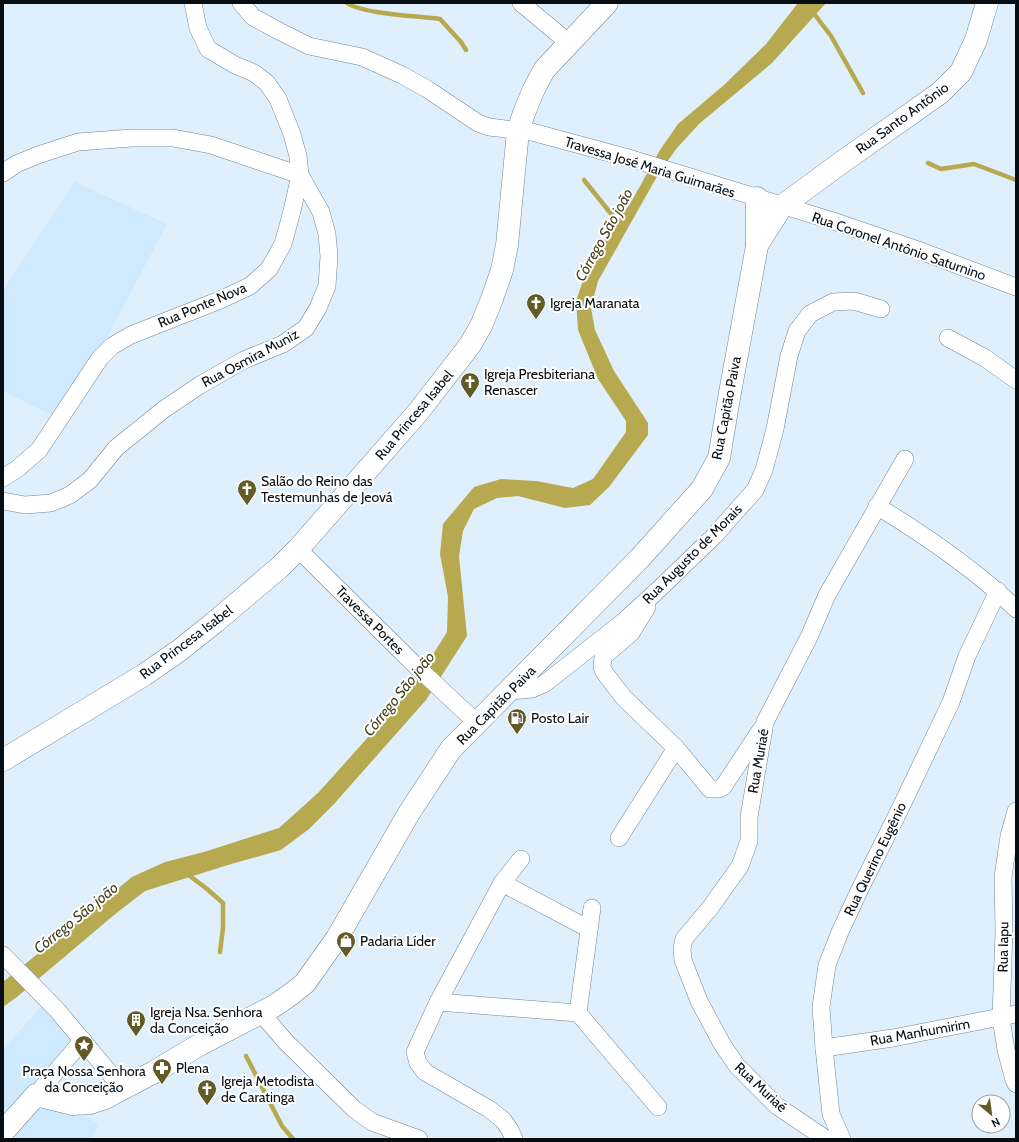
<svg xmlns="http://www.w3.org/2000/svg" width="1019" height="1142" font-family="Cabin,sans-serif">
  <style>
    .built { fill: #cfe9fe }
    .water { fill: #b7a94f }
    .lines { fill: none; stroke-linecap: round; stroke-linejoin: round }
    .stream { stroke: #b7a94f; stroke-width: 4.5 }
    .minor-casing { stroke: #6e8699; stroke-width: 18 }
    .major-casing { stroke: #6e8699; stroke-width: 23 }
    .minor { stroke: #fff; stroke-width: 17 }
    .major { stroke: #fff; stroke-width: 22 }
    .labels { text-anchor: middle; stroke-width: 4; stroke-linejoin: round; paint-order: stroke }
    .street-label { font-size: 14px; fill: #060e14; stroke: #fff }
    .poi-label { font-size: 14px; fill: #060e14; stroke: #fff; text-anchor: start }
    .water-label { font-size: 15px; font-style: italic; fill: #453f18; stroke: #fff }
  </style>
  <rect width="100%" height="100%" fill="#e0effc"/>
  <g class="built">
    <path d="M 75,182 L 167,224 L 96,358 L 60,419 L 3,391 L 3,293 L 7,284 Z"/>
    <path d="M 43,1004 L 74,1039 L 3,1118 L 3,1050 Z"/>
    <path d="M 50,1097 L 70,1105 L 98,1124 L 93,1139 L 13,1139 Z"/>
  </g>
  <path class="water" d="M 798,3 L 826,3 L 772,63 L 699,124 L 677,148 L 659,173 L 598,281 L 591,308 L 595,330 L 614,371 L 648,423 L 648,435 L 609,487 L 590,505 L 565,508 L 518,496 L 497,498 L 474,509 L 463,531 L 459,556 L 467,636 L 426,700 L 334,804 L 309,829 L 281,850 L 228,865 L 145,891 L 114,915 L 17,997 L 3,1007 L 3,982 L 132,877 L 165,862 L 204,852 L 279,828 L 319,792 L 412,688 L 447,632 L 448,597 L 440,554 L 443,524 L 474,487 L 501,479 L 536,481 L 573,488 L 593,479 L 626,432 L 626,421 L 598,379 L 578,330 L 576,301 L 591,257 L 630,204 L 660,150 L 678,124 L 724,85 L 766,44 Z"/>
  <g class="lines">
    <g class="stream">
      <path d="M 347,3 C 363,14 418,16 440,19 L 461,42 L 466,50"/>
      <path d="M 812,11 L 831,36 L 863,93"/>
      <path d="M 928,163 L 941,169 L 974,164 L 1016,180"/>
      <path d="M 584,180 L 620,225"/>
      <path d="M 186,873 L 207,889 L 223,903 L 223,928 L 220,952"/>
      <path d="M 246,1056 L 282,1126 L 293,1139"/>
    </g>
    <defs>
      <g id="minor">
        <path d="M 241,3 L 253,17 L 279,31 L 309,46 L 362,57 L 402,75 L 427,89 L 478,123 L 489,127 L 532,132 L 632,159 L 830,220 L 918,250 L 1016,287"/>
        <path d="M 521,3 L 569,43"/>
        <path d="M 3,173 L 16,164 L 38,155 L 78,142 L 132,138 L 173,138 L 211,145 L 300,175 L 321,212 L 327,234 L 329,256 L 327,286 L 318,308 L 306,328 L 283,344 L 244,360 L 200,385 L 163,410 L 116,448 L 90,480 L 70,495 L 51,503 L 25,505 L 3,501"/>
        <path d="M 948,338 L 985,358 L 1016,380"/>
        <path d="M 3,478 L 17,469 L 39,450 L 100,358 L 112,346 L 131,335 L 220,300 L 250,286 L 269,269 L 283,244 L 292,211 L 300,175 L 298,156 L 292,134 L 278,99 L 267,83 L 254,73 L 235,65 L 208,49 L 198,28 L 193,3"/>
        <path d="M 877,506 C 926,536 975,569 1016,609"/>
        <path d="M 298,549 L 416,666 L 478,724"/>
        <path d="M 647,607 L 631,633 L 603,657 L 602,667 L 604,672 L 624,698 L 676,748 L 710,789 L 719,789 L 723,787 L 762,728"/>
        <path d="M 510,691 L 532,689 L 544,684 L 623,622 L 657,591 L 714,536 L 755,490 L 764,470 L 775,429 L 789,356 L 797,331 L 810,314 L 833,302 L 854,301 L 881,309"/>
        <path d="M 1016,811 L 1009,836 L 1003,877 L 1004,931 L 1001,1018 L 1006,1050 L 1014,1080 L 1016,1084"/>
        <path d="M 619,838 L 676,748"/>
        <path d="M 502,883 L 589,929"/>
        <path d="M 3,955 L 57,1010 L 123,1089"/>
        <path d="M 438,1002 L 578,1013 L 658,1107"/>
        <path d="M 261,1013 L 286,1042 L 354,1109 L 372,1122 L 419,1139"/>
        <path d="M 578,1013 L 592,908"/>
        <path d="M 824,1048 L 893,1038 L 1016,1014"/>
        <path d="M 36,1095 L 83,1040"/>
        <path d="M 514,1139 L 510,1130 L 503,1120 L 489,1109 L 425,1072 L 418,1063 L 415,1052 L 438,1002 L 502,883 L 521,859"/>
        <path d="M 826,1139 L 777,1106 L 737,1066 L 722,1044 L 699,1001 L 683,960 L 682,949 L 684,939 L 710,908 L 740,866 L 749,841 L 749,817 L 765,722 L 809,637 L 827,595 L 905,459"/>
        <path d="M 842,1139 L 831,1114 L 824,1048 L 821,1007 L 827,965 L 840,932 L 859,891 L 900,809 L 951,702 L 967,656 L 998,591"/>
      </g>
      <g id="major">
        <path d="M 757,245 L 782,206 L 845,160 L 940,93 L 961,72 L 976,40 L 987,3"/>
        <path d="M 3,760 L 144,675 L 180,650 L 215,622 L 280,567 L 298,549 L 419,411 L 470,345 L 481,326 L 492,299 L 502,270 L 507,245 L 518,131 L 524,113 L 533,91 L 544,70 L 607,3"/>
        <path d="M 3,1132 L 36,1095 L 73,1104 L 90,1103 L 105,1098 L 154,1072 L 199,1045 L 274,1006 L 290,995 L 305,983 L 337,938 L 409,813 L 451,749 L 640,558 L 702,489 L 719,458 L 729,398 L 757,246 L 757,198"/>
      </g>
    </defs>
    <use href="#minor" class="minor-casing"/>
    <use href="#major" class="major-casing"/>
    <use href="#minor" class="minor"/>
    <use href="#major" class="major"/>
  </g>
  <defs>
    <symbol id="church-pin" viewBox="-11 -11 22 30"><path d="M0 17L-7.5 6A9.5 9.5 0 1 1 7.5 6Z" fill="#635b27" stroke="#fff"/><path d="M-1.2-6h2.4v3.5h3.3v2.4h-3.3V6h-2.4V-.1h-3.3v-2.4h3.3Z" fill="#fff"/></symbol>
    <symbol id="fuel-pin" viewBox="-11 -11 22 30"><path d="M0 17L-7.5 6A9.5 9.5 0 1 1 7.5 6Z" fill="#635b27" stroke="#fff"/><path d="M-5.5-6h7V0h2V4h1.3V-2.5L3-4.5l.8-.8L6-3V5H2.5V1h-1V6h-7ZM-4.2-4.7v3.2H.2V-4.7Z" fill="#fff"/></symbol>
    <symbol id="shop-pin" viewBox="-11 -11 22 30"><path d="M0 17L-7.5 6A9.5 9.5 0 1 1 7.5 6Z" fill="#635b27" stroke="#fff"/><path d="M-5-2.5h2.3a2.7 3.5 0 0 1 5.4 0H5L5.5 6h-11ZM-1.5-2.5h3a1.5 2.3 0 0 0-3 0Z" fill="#fff"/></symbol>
    <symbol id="building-pin" viewBox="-11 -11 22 30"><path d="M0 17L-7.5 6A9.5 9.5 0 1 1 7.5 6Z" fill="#635b27" stroke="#fff"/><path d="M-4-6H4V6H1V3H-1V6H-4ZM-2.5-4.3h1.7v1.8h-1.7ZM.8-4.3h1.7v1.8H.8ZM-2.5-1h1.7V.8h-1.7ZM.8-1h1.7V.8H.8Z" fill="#fff"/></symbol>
    <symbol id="sight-pin" viewBox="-11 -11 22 30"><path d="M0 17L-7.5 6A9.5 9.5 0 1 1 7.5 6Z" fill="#635b27" stroke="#fff"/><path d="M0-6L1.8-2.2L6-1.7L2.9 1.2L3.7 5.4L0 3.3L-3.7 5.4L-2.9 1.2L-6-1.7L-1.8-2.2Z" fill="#fff"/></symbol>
    <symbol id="pharmacy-pin" viewBox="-11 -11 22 30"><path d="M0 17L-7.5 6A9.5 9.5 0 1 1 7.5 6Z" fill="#635b27" stroke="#fff"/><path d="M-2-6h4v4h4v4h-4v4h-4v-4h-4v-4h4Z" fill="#fff"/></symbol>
  </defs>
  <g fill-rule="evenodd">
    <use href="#church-pin" x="525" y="292" width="22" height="30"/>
    <use href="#church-pin" x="459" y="371" width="22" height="30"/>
    <use href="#church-pin" x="236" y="478" width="22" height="30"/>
    <use href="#fuel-pin" x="506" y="707" width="22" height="30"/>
    <use href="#shop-pin" x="335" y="930" width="22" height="30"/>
    <use href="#building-pin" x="125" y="1009" width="22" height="30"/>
    <use href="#sight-pin" x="73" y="1034" width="22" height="30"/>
    <use href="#pharmacy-pin" x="151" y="1057" width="22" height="30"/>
    <use href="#church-pin" x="196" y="1078" width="22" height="30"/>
  </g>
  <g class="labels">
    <g class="street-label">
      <text transform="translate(902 118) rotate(-36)" y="5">Rua Santo Antônio</text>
      <text transform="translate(650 167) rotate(17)" y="5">Travessa José Maria Guimarães</text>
      <text transform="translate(899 246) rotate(19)" y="5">Rua Coronel Antônio Saturnino</text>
      <text transform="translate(202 305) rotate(-23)" y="5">Rua Ponte Nova</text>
      <text transform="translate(250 358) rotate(-28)" y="5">Rua Osmira Muniz</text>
      <text transform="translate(726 408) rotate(-79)" y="5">Rua Capitão Paiva</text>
      <text transform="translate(414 415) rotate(-50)" y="5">Rua Princesa Isabel</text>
      <text transform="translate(692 554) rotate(-45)" y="5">Rua Augusto de Morais</text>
      <text transform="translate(370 620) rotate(45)" y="5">Travessa Portes</text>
      <text transform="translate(186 642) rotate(-37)" y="5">Rua Princesa Isabel</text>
      <text transform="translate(496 705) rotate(-45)" y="5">Rua Capitão Paiva</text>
      <text transform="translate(758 761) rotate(-80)" y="5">Rua Muriaé</text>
      <text transform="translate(875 859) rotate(-64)" y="5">Rua Querino Eugênio</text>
      <text transform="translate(1003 947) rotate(-89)" y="5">Rua Iapu</text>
      <text transform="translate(920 1032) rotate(-10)" y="5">Rua Manhumirim</text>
      <text transform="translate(761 1087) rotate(43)" y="5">Rua Muriaé</text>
    </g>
    <g class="poi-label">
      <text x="550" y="308">Igreja Maranata</text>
      <text x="484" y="379">Igreja Presbiteriana<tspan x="484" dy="16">Renascer</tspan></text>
      <text x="261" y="486">Salão do Reino das<tspan x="261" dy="16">Testemunhas de Jeová</tspan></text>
      <text x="531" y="723">Posto Lair</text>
      <text x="360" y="946">Padaria Líder</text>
      <text x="150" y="1017">Igreja Nsa. Senhora<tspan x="150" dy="16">da Conceição</tspan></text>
      <text x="176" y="1073">Plena</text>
      <text x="84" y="1076" text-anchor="middle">Praça Nossa Senhora<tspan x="84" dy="16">da Conceição</tspan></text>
      <text x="221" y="1086">Igreja Metodista<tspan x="221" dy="16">de Caratinga</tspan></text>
    </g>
    <g class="water-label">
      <text transform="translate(604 235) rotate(-61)" y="5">Córrego São joão</text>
      <text transform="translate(399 694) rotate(-51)" y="5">Córrego São joão</text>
      <text transform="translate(76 918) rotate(-39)" y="5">Córrego São joão</text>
    </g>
  </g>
  <rect width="1019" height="1142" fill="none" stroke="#060e14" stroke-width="8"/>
  <g transform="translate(991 1114) rotate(151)"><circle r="19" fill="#ffffff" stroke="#9b9fa1"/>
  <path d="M0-3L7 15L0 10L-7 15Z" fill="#635b27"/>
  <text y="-6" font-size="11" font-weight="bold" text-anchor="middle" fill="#060e14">N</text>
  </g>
</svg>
